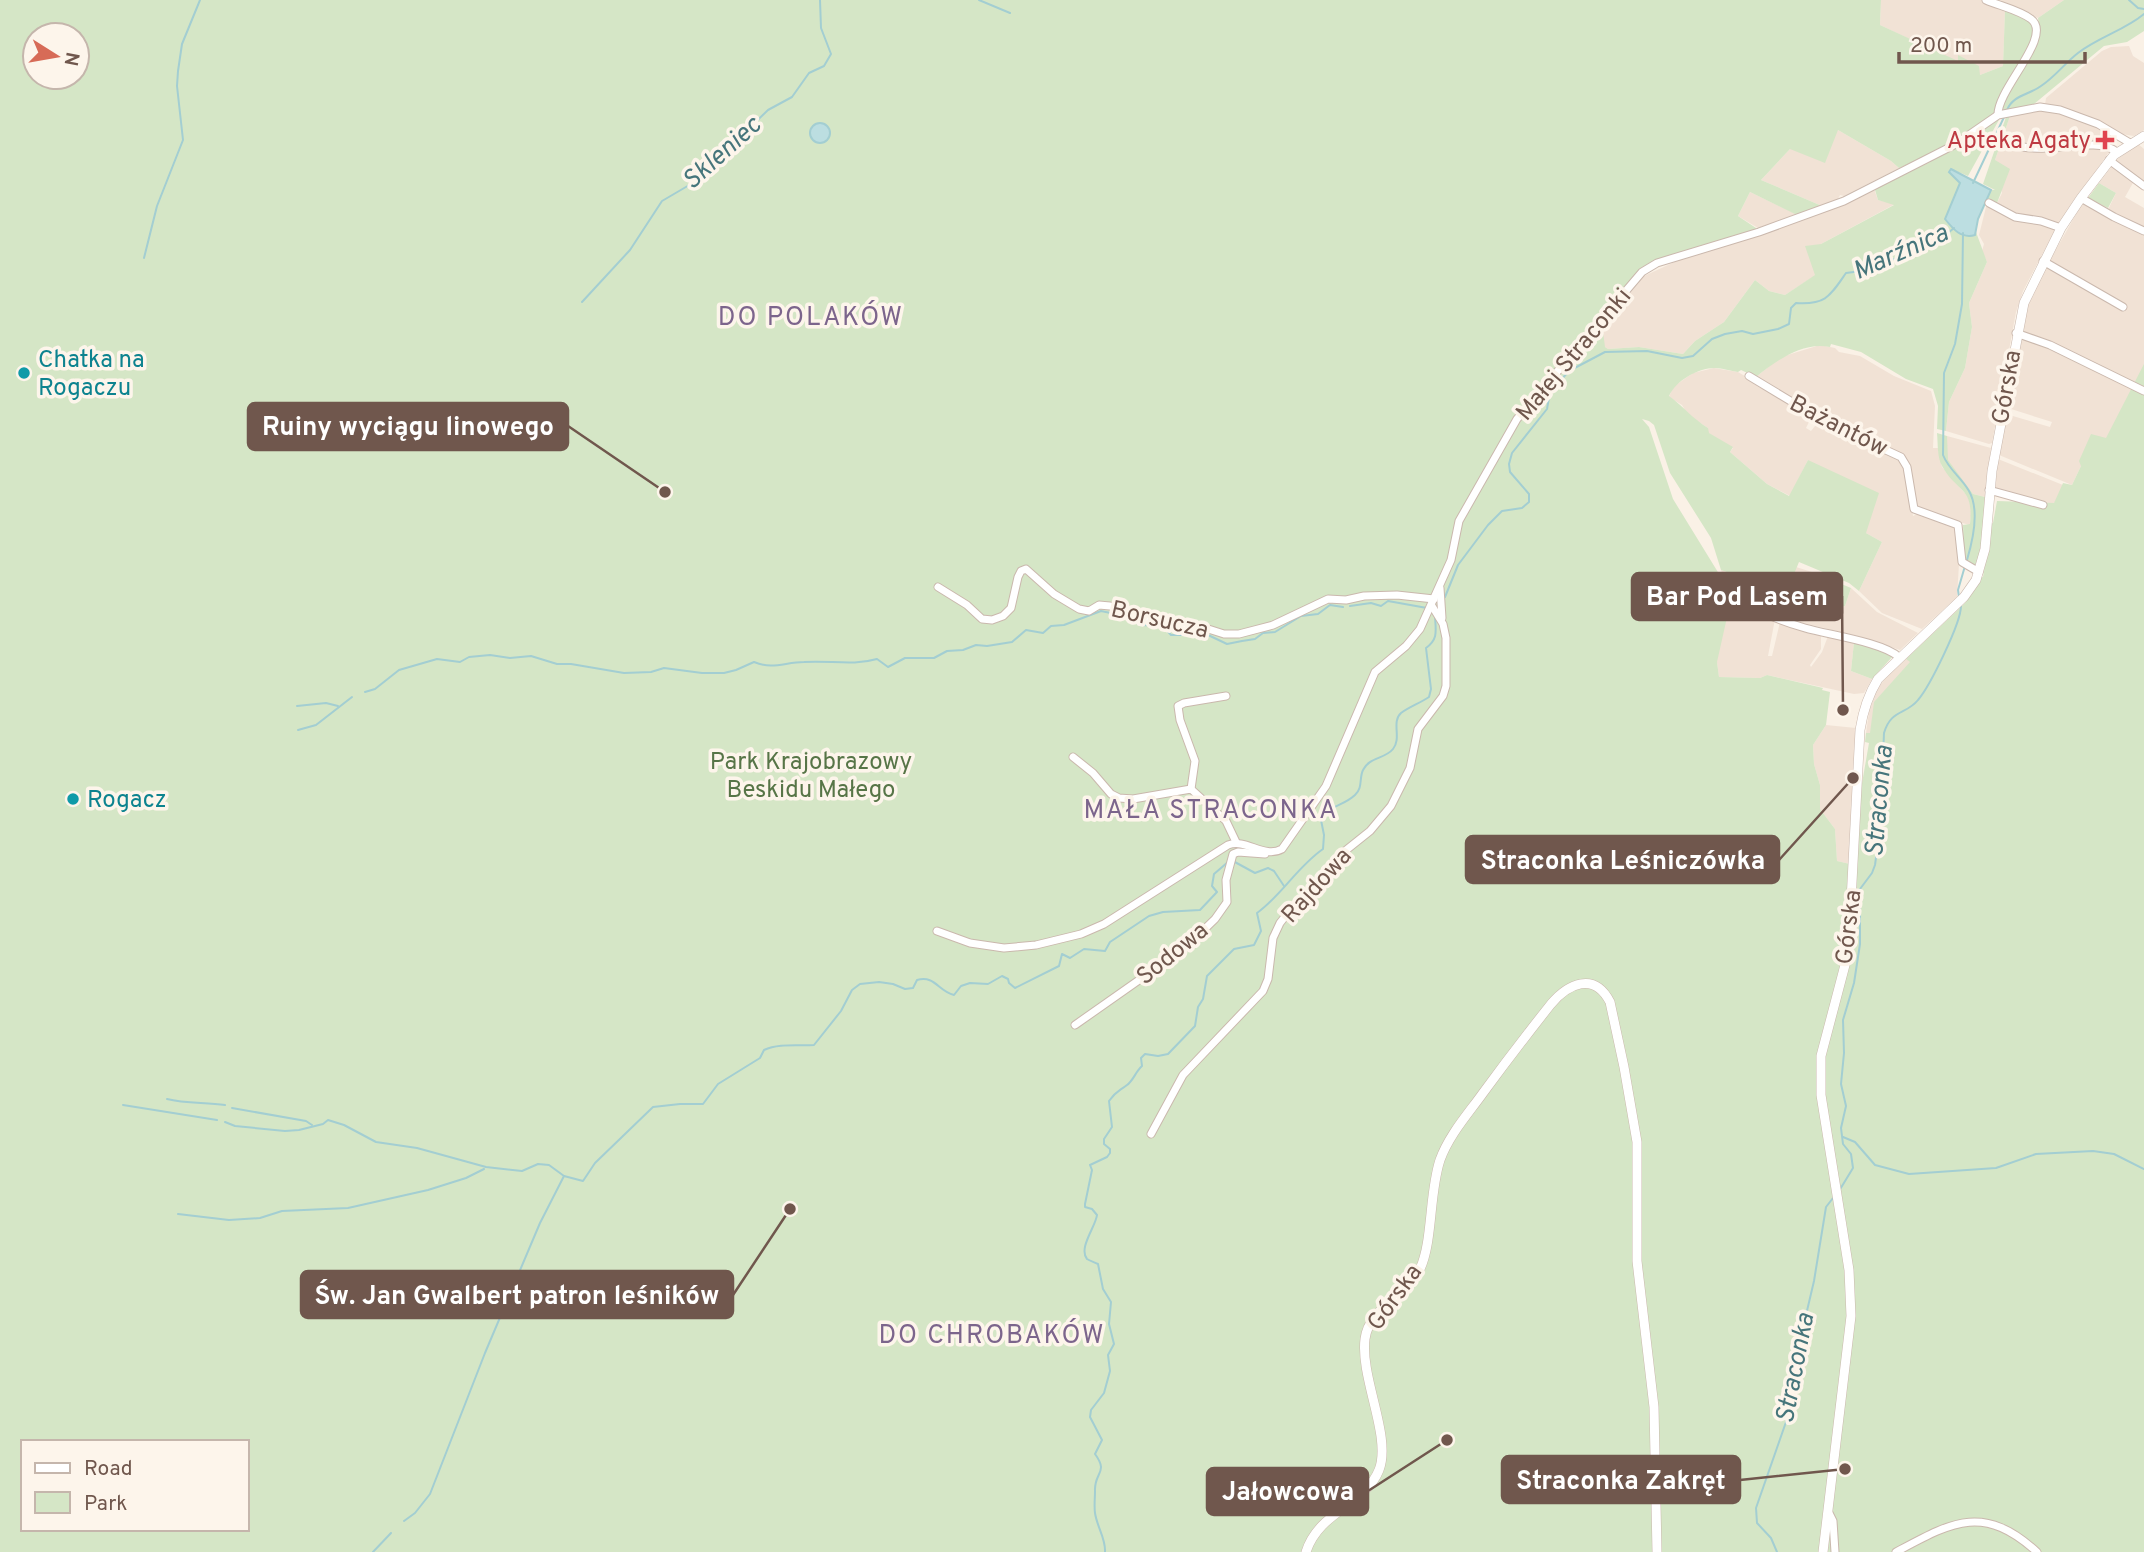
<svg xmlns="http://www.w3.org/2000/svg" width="2144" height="1552" font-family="Overpass,sans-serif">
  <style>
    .residential { fill: #f1e2d5 }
    .green { fill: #d5e6c6; fill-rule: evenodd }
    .water { fill: #bcdee1; stroke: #a3ced2; stroke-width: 2 }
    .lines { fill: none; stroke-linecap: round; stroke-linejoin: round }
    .stream { stroke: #a3ced2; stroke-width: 2 }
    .minor-casing { stroke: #cab8ad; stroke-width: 9 }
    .tertiary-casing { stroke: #cab8ad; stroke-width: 10 }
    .minor { stroke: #fff; stroke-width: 7 }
    .tertiary { stroke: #fff; stroke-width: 9 }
    .health-dot { fill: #e0444e; stroke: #fdf5eb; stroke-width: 2.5 }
    .culture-dot { fill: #0f9aa8; stroke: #fdf5eb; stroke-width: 2.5 }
    .labels { text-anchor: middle; stroke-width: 7; stroke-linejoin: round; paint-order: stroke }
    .health-label { font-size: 24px; fill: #be3a42; stroke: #fdf5eb; text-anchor: end }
    .street-label { font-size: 24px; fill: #70574d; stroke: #fdf5eb }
    .culture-label { font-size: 24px; fill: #0d838f; stroke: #fdf5eb; text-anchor: start }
    .park-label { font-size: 24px; fill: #577547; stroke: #fdf5eb }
    .water-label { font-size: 26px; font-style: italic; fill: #46757b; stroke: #fdf5eb }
    .neighbourhood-label { font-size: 26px; letter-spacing: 2px; fill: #7c658c; stroke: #fdf5eb }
    .leader { fill: none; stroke: #70574d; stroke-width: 2.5 }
    .callout-dot { fill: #70574d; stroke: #fdf5eb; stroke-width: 2.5 }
    .callout { fill: #70574d; stroke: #70574d; stroke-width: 2.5 }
    .callout-label { font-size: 26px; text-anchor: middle; font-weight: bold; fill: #fff }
  </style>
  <rect width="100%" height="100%" fill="#faf1e6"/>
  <g class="residential">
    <path d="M 1881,0 L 1981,0 L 2005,10 L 2003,66 L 1980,75 L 1958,56 L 1958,62 L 1880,25 Z"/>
    <path d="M 1992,0 L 2064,0 L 2038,18 Z"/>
    <path d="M 2129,46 L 2133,56 L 2144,63 L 2144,130 L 2134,136 L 2121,134 L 2045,105 L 2046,98 L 2102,51 L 2111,47 Z"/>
    <path d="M 2040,110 L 2059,112 L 2107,130 L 2108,144 L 2074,148 L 2107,148 L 2109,152 L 2059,224 L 2011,214 L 2010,209 L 1997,203 L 2002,193 L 1995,160 L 2010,116 Z"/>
    <path d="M 1838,130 L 1891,161 L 1899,168 L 1844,196 L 1840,195 L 1838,199 L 1822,206 L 1761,180 L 1790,149 Z"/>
    <path d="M 2138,144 L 2144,149 L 2144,185 L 2115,161 Z"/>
    <path d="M 2113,165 L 2134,181 L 2125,197 L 2144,208 L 2144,229 L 2107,212 L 2116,193 L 2099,183 Z"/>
    <path d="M 1874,189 L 1878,200 L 1895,204 L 1821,244 L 1816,275 L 1785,295 L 1769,291 L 1755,280 L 1724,322 L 1695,341 L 1683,354 L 1639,347 L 1608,349 L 1592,339 L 1642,277 L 1681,259 L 1825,212 Z"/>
    <path d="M 1750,192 L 1798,215 L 1758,228 L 1738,216 Z"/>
    <path d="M 2083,202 L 2144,233 L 2144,390 L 2022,333 L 2028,305 L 2046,267 Z"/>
    <path d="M 1989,206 L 2056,228 L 2023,291 L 2016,312 L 1992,443 L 1989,444 L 1946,431 L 1949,402 L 1965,368 L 1972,327 L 1969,303 L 1987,262 L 1982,251 L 1984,244 L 1979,235 L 1986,207 Z"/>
    <path d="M 2020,337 L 2049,346 L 2137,388 L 2138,408 L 2081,466 L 2072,485 L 1999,455 L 2006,414 L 2050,427 L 2052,422 L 2008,408 Z"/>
    <path d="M 1820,345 L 1835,348 L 1839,352 L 1860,356 L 1894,376 L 1931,391 L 1935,406 L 1933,448 L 1938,448 L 1942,467 L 1969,498 L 1972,507 L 1970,525 L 1939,517 L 1917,508 L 1908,463 L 1840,427 L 1756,377 L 1781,357 Z"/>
    <path d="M 1714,368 L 1738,372 L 1755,382 L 1754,384 L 1760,388 L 1761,387 L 1807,414 L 1810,420 L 1806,428 L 1811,431 L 1819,421 L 1892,454 L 1904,463 L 1913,516 L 1919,513 L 1955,525 L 1959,564 L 1957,597 L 1922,629 L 1882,613 L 1859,591 L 1882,542 L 1866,533 L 1808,460 L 1790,496 L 1767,484 L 1730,452 L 1733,448 L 1708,433 L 1708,428 L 1688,415 L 1682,405 L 1669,397 L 1673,387 L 1693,373 Z"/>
    <path d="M 1947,436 L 1991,448 L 1985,497 L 1973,494 L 1947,460 Z"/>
    <path d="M 1998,459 L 2063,485 L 2053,506 L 1995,489 Z"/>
    <path d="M 1796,567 L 1815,573 L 1807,597 L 1833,609 L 1845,606 L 1851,588 L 1877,612 L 1918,633 L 1900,650 L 1861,637 L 1779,617 L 1729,593 L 1721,570 L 1785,593 Z"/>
    <path d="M 1728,599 L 1775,619 L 1768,656 L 1772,656 L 1780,622 L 1821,634 L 1821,649 L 1810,665 L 1811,667 L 1822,652 L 1828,636 L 1854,642 L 1851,671 L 1872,679 L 1864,693 L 1854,694 L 1767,675 L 1760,678 L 1719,677 L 1712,625 Z"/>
    <path d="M 1906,659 L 1931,672 L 1882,736 L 1866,733 L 1869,712 L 1877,689 L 1889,674 Z"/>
    <path d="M 1826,725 L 1856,728 L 1850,864 L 1837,861 L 1835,829 L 1820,809 L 1820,785 L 1814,764 L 1813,745 Z"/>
  </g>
  <g class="green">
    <path d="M 0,0 L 1881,0 L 1880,25 L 1958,61 L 1958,55 L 1979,66 L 1980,75 L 2003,66 L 2005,10 L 2032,22 L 2036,36 L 1994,113 L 1969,133 L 1933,153 L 1899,168 L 1891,161 L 1838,130 L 1825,163 L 1790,149 L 1761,180 L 1822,206 L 1838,201 L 1797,215 L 1750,192 L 1738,216 L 1759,230 L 1656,261 L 1601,317 L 1605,347 L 1608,349 L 1639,347 L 1683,354 L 1695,341 L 1724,322 L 1755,280 L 1769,291 L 1785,295 L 1815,275 L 1805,246 L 1821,244 L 1894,205 L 1878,200 L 1875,190 L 1889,181 L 1928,163 L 2000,118 L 1968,176 L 1951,169 L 1961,183 L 1945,219 L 1975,235 L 1976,232 L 1987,262 L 1969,303 L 1972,327 L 1965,368 L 1949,402 L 1946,431 L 1937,429 L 1938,406 L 1933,389 L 1906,379 L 1861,352 L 1831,344 L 1830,347 C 1803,341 1776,361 1756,377 L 1741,370 L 1738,372 C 1731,371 1722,368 1715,368 C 1697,368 1676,381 1669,396 C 1684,407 1692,418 1708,428 L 1709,433 L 1733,447 L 1730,452 L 1767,484 L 1789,496 L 1808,460 L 1879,493 L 1866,533 L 1882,542 L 1859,591 L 1849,583 L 1799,562 L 1786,593 L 1721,570 L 1711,538 L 1670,473 L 1654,425 L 1649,421 L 1642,419 L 1649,427 L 1673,499 L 1732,595 L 1717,662 L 1719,677 L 1760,678 L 1767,675 L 1823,688 L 1822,690 L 1830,692 L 1826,725 L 1813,745 L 1814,764 L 1820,785 L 1820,809 L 1835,829 L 1837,861 L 1850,864 L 1854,912 L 1861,789 L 1869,743 L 1865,742 L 1866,733 L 1870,733 L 1874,702 L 1910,662 L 1906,659 L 1965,603 L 1981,577 L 1983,577 L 1991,524 L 1993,523 L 1997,501 L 2054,503 L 2063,483 L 2072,485 L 2081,466 L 2079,461 L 2091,434 L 2106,438 L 2144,364 L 2144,1552 L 0,1552 ZM 35,35 L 77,35 L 77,77 L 35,77 ZM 23,1442 L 247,1442 L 247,1529 L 23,1529 Z"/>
    <path d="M 2064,0 L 2144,0 L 2144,31 L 2127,42 L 2104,46 L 2034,104 L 2004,112 L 2002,103 L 2036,45 L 2040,35 L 2038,18 Z"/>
    <path d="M 2010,116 L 1995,160 L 2010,169 L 1997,203 L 1987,199 L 1991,190 L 1995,190 L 1983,184 L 2006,117 Z"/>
    <path d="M 2099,183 L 2116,193 L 2108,208 L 2088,198 Z"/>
    <path d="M 1937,433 L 1947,436 L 1948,460 L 1973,494 L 1985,497 L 1982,541 L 1976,567 L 1964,562 L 1963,525 L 1970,524 C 1974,486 1957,493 1942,466 C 1937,457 1938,444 1937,433 Z"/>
    <path d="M 1815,573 L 1851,588 L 1845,606 L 1833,609 L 1807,597 Z"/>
    <path d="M 1854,642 L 1892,654 L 1893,656 L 1872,679 L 1851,671 Z"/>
  </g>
  <g class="water">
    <circle cx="820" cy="133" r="10"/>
    <path d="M 1951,169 L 1991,190 L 1978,219 L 1975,235 C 1961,239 1953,229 1945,219 L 1960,183 L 1949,172 Z"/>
  </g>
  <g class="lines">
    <g class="stream">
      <path d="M 979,0 L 1010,13"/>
      <path d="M 2129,0 L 2138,8 L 2144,9"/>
      <path d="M 2007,110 C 2013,95 2029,95 2041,86 C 2055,77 2065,63 2078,53 C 2099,37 2125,30 2144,14"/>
      <path d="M 1973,183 L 2005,115"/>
      <path d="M 1963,233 L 1962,304 L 1955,344 L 1944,373 L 1943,455 C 1949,470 1961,477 1969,491 C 1980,510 1973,540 1967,560"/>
      <path d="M 144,258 L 157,206 L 183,140 L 177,86 L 178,71 L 182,44 L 200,0"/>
      <path d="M 582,302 L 630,250 L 662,201 L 691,184 L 768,110 L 792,97 L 809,73 L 824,66 L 831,54 L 821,28 L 820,0"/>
      <path d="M 1445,597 L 1458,565 L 1488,525 L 1502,511 L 1522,508 L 1529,502 L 1529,494 L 1510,472 L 1509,464 L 1512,453 L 1547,409 L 1550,392 L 1569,371 L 1605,352 L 1647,351 L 1682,358 L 1693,356 L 1712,339 L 1725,334 L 1742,331 L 1753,334 L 1778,329 L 1789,324 L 1791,308 L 1796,303 C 1826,305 1830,296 1846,273 L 1869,270 L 1942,238 L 1954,228"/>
      <path d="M 1959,597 L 1958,590 L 1965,566"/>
      <path d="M 1350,606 L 1371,603 L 1381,606 L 1388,601 L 1427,608"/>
      <path d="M 365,692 L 375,689 L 399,670 L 437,659 L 460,662 L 469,657 L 490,655 L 510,658 L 531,656 L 557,664 L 571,664 L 624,673 L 651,672 L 664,668 L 702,673 L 724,673 L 736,670 L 754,662 C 773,670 785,662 804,662 C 829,660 853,666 877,659 L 888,667 L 905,658 L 934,658 L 947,651 L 963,650 L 976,645 L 987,646 L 1012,642 L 1026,630 L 1043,633 L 1051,626 L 1064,625 L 1101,611 L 1125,616 L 1140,625 L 1163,626 L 1171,635 L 1181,635 L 1193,632 L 1206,634 L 1227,644 L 1242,641 L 1255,639 L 1263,633 L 1275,632 L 1301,616 L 1318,614 L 1330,605 L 1343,607"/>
      <path d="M 297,706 L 326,703 L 338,706"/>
      <path d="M 298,730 L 316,725 L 352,697"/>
      <path d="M 1233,861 L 1255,873 L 1268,868 L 1274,871 L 1284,886"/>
      <path d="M 167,1099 C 186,1104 206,1102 225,1105"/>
      <path d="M 123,1105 L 217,1120"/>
      <path d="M 232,1108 L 306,1121 L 312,1125"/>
      <path d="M 225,1122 L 235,1126 L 285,1131 L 299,1130 L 323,1124 L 328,1120 L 344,1125 L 376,1142 L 417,1148 L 486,1167 L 522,1171 L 538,1164 L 549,1165 L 564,1176 L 583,1181 L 595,1163 L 653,1107 L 680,1104 L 703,1104 L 718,1084 L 760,1058 L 764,1050 C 779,1043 797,1046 814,1045 L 841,1011 L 852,990 L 860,984 L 879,982 L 893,984 L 905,989 L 913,988 L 917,980 C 935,975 938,991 954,995 L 961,986 L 970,983 L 988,984 L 1002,976 L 1008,979 L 1009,983 L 1015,988 L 1059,966 L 1062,954 L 1070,958 L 1084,949 L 1105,951 L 1110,942 L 1149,916 L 1163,912 L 1200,910 L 1217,892 L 1212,886 L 1214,874 L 1228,862"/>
      <path d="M 1843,1137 L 1855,1142 L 1875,1165 L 1909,1174 L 1996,1168 L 2036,1154 L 2093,1151 L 2114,1154 L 2144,1169"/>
      <path d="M 1839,1191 L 1853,1168 L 1851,1154 L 1843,1144 L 1841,1128 L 1846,1106 L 1841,1084 L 1844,1053 L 1843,1020 L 1854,983 L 1860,944 L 1860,889 L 1872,873 L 1875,865 L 1880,828 L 1884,733 C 1891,709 1906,715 1918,700 C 1930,686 1961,623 1961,606"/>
      <path d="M 178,1214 L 229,1220 L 260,1218 L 282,1211 L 348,1208 L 428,1190 L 466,1178 L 484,1169"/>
      <path d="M 404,1521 L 415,1513 L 430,1494 L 485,1353 L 540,1223 L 564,1176"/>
      <path d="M 373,1552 L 391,1533"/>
      <path d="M 1105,1552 C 1106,1539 1097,1527 1095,1513 C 1094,1506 1095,1498 1095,1491 C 1094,1472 1109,1473 1095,1454 L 1102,1440 L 1090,1417 L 1091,1410 L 1104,1393 L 1110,1371 L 1108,1355 L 1114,1344 L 1109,1324 L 1111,1302 L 1103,1289 L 1098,1264 C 1094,1262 1090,1261 1087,1259 C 1078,1248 1096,1226 1097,1215 L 1092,1209 L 1085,1207 L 1085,1204 L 1092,1170 L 1090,1165 L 1107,1157 L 1110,1153 L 1110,1149 L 1104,1144 L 1104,1139 L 1112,1127 L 1109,1101 C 1116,1091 1118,1092 1127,1085 C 1133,1081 1136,1071 1142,1066 L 1141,1058 L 1145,1054 L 1158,1056 L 1168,1054 L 1195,1026 L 1198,1007 L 1203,999 L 1207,976 L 1234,949 L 1254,945 L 1261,931 L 1257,913 C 1282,895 1297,867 1323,849 L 1324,835 L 1321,820 C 1332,803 1342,807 1355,795 C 1363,788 1359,778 1363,770 C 1369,757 1385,759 1393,749 C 1402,738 1391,722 1401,713 C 1409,707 1420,703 1429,697 L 1431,689 L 1426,648 C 1438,639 1436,632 1435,617"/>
      <path d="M 1777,1552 L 1771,1538 L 1757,1523 L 1756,1508 L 1786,1422 L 1792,1356 L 1797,1333 L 1806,1315 L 1814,1281 L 1826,1207 L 1833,1198"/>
    </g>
    <defs>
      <g id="minor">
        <path d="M 1986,0 C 2000,6 2019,10 2031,19 C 2054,36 1997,89 1998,115"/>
        <path d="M 2023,147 C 2049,153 2097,136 2117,152"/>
        <path d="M 2109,160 L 2144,186"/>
        <path d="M 2081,198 L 2114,217 L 2144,231"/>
        <path d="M 1989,203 L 2015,217 L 2041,221 L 2061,228"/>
        <path d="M 2043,261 L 2123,307"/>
        <path d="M 2016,333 L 2050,345 L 2144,391"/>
        <path d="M 1749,376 L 1827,423 L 1901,457 L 1907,467 L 1914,509 L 1958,525 L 1962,562 L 1979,572"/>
        <path d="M 1989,490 L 2043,505"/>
        <path d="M 938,587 L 967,605 L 982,619 L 992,620 L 1003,616 L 1011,608 L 1018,577 L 1021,571 L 1026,569 L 1054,594 L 1079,609 L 1089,611 L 1099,605 L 1110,606 L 1141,617 L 1202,627 L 1224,634 L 1239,634 L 1273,625 L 1328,599 L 1346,600 L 1364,596 L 1397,595 L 1434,599"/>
        <path d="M 1440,588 L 1442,618"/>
        <path d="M 1729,596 C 1753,609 1780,621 1805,628 C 1829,635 1882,642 1899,657"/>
        <path d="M 1073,757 L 1093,773 L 1111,794 L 1119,798 L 1133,799 L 1191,789 L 1226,821 L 1236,842"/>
        <path d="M 1191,789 L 1195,761 L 1180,720 L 1178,706 L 1184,703 L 1226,696"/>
        <path d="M 937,931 L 970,943 L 1004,948 L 1036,945 L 1081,934 L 1104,924 L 1228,845 C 1246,838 1264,859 1282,849 L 1326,786 L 1375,672 L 1406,646 L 1420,629 L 1451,560 L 1459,521 L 1517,419 L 1642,272 L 1657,263 L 1759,232 L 1844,201 L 1956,144 L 1998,115 L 2040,107 L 2060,110 L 2098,124 L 2130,143"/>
        <path d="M 1075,1025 L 1186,947 L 1215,919 L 1227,902 L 1226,880 L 1233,854 L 1238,852 L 1265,854"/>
        <path d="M 1151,1134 L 1183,1075 L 1263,991 L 1268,979 L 1273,938 L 1280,923 L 1291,909 L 1321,883 L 1340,855 L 1370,831 L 1391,806 L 1410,768 L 1418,729 L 1443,696 L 1446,686 L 1446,638 L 1443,624 L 1432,606"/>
        <path d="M 1828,1511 L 1833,1521 L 1835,1552"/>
        <path d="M 1896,1552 C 1952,1522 1983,1503 2037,1552"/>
      </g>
      <g id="tertiary">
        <path d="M 1306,1552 C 1319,1511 1365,1505 1379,1470 C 1392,1437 1360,1378 1365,1339 C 1369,1307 1407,1297 1420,1269 C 1433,1241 1429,1193 1440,1160 C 1449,1135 1468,1114 1483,1093 C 1505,1063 1528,1033 1551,1004 C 1568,984 1594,971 1610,1002 L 1624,1067 L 1637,1142 L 1637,1261 L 1654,1407 L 1657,1552"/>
        <path d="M 1823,1552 L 1851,1316 L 1849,1270 L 1821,1095 L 1821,1056 L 1845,965 L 1849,939 L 1860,730 C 1863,711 1868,695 1878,679 L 1964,597 L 1976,580 L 1985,549 L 1992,471 L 2024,303 L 2061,228 L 2081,198 L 2114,155 L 2144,136"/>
      </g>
    </defs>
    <use href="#minor" class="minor-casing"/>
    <use href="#tertiary" class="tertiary-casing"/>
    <use href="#minor" class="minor"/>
    <use href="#tertiary" class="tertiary"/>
  </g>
  <path class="health-dot" d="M2101.5 129.5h7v7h7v7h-7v7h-7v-7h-7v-7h7z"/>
  <g class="culture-dot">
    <circle cx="24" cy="373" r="7"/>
    <circle cx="73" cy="799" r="7"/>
  </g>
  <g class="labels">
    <g class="health-label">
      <text x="2091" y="148">Apteka Agaty</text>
    </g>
    <g class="street-label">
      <text transform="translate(1573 354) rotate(-50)" y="8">Małej Straconki</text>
      <text transform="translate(2006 387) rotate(-80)" y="8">Górska</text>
      <text transform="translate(1839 425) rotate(27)" y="8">Bażantów</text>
      <text transform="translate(1160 619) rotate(13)" y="8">Borsucza</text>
      <text transform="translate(1316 885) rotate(-48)" y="8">Rajdowa</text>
      <text transform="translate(1848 927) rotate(-83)" y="8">Górska</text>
      <text transform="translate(1172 953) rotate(-39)" y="8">Sodowa</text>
      <text transform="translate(1394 1297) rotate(-54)" y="8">Górska</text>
    </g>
    <g class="culture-label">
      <text x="38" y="367">Chatka na<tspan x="38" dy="28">Rogaczu</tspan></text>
      <text x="87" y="807">Rogacz</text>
    </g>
    <g class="park-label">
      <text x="811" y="769">Park Krajobrazowy<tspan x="811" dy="28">Beskidu Małego</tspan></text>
    </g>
    <g class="water-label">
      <text transform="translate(721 152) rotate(-42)" y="9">Skleniec</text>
      <text transform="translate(1900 251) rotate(-24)" y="9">Marźnica</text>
      <text transform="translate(1878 801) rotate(-85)" y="9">Straconka</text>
      <text transform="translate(1794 1368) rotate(-79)" y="9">Straconka</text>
    </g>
    <g class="neighbourhood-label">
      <text x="811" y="325">DO POLAKÓW</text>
      <text x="1211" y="818">MAŁA STRACONKA</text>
      <text x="992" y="1343">DO CHROBAKÓW</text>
    </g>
  </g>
  <path class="leader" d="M665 492L568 426M1843 710L1842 596M1853 778L1779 860M790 1209L733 1295M1845 1469L1740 1480M1447 1440L1368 1491"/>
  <g class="callout-dot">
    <circle cx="665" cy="492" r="7"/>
    <circle cx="1843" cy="710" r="7"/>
    <circle cx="1853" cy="778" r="7"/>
    <circle cx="790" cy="1209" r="7"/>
    <circle cx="1845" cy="1469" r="7"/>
    <circle cx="1447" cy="1440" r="7"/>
  </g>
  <g class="callout">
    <rect x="248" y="403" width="320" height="47" rx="7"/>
    <rect x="1632" y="573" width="210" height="47" rx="7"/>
    <rect x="1466" y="836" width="313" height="47" rx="7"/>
    <rect x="301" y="1271" width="432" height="47" rx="7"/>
    <rect x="1502" y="1456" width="238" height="47" rx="7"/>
    <rect x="1207" y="1468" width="161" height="47" rx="7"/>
  </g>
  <g class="callout-label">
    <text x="408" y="435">Ruiny wyciągu linowego</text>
    <text x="1737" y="605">Bar Pod Lasem</text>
    <text x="1623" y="869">Straconka Leśniczówka</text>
    <text x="517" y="1304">Św. Jan Gwalbert patron leśników</text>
    <text x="1621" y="1489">Straconka Zakręt</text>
    <text x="1288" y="1500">Jałowcowa</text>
  </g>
  <rect x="21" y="1440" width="228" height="91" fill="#fdf5eb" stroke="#c5b6ac" stroke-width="2"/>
  <rect x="35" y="1463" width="35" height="10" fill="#ffffff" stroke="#c5b6ac" stroke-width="2"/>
  <text x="84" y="1475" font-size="21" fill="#70574d">Road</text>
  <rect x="35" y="1492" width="35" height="21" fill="#d5e6c6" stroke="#c5b6ac" stroke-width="2"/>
  <text x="84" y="1510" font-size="21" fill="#70574d">Park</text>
  <g transform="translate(56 56) rotate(101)"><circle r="33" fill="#fdf5eb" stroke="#c5b6ac" stroke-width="2"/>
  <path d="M0-5L12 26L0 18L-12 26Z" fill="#d76b57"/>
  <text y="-10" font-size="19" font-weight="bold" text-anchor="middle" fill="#70574d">N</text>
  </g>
  <path d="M1899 52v10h186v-10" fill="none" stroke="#70574d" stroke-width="3.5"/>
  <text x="1910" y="52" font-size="21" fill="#70574d" stroke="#fdf5eb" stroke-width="5" paint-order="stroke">200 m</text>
</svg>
